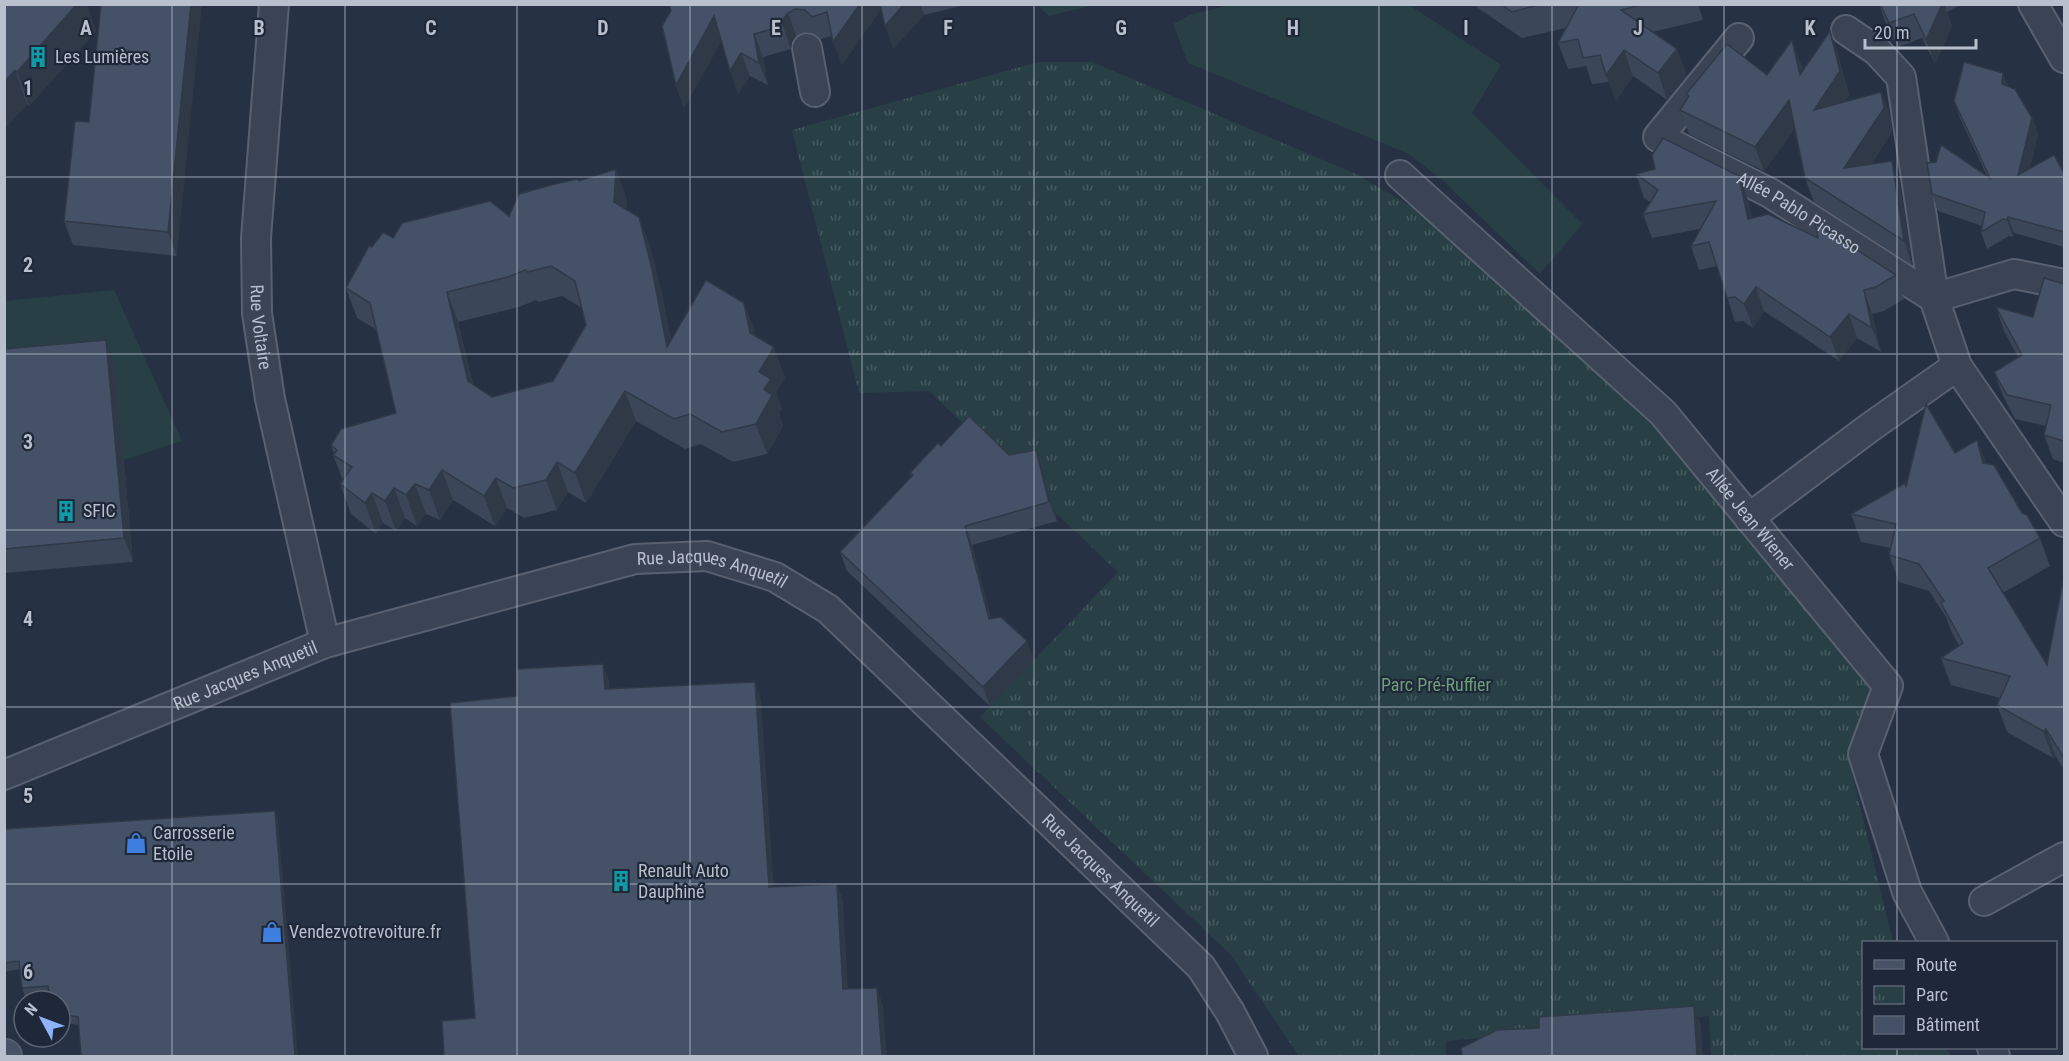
<svg xmlns="http://www.w3.org/2000/svg" width="2069" height="1061" font-family="'Roboto Condensed',sans-serif">
  <style>
    .grass { fill: #284045 }
    .park { fill: url(#park-tufts) }
    .lines { fill: none; stroke-linecap: round; stroke-linejoin: round }
    .street-casing { stroke: #596171; stroke-width: 32 }
    .secondary-casing { stroke: #596171; stroke-width: 36 }
    .street { stroke: #3a4454; stroke-width: 28 }
    .secondary { stroke: #485267; stroke-width: 33 }
    .wall { fill: #3b4658; fill-rule: evenodd }
    .shaded-wall { fill: #303947 }
    .building { fill: #455166; stroke: #303947; stroke-width: 1.5; fill-rule: evenodd }
    .grid { fill: none; stroke: #b8bfcd; stroke-width: 1.5; stroke-opacity: 0.55 }
    .labels { text-anchor: middle; stroke-width: 4.5; stroke-linejoin: round; paint-order: stroke }
    .poi-label { font-size: 18px; fill: #b8bfcd; stroke: #1f2839; text-anchor: start }
    .street-label { font-size: 18px; fill: #b8bfcd; stroke: #1f2839 }
    .park-label { font-size: 18px; fill: #6e9f7c; stroke: #1f2839 }
    .grid-label { font-size: 20px; text-anchor: middle; font-weight: bold; fill: #b8bfcd; stroke: #1f2839; stroke-width: 4.5; stroke-linejoin: round; paint-order: stroke }
  </style>
  <defs>
    <pattern id="park-tufts" width="24" height="20" patternUnits="userSpaceOnUse" patternTransform="scale(1.5)"><rect width="24" height="20" fill="#284045"/><path d="M3 7l-1-3M5 7V3M7 7l1-3M15 17l-1-3M17 17v-4M19 17l1-3" fill="none" stroke="#455a5f"/></pattern>
  </defs>
  <rect width="100%" height="100%" fill="#263144"/>
  <g class="grass">
    <path d="M 1037,5 L 1094,5 L 1049,16 Z"/>
    <path d="M 1231,5 L 1409,5 L 1501,65 L 1472,113 L 1582,224 L 1540,274 L 1442,180 L 1409,154 L 1188,63 L 1173,24 L 1190,15 Z"/>
    <path d="M 114,290 L 182,441 L 124,460 L 115,364 L 5,374 L 5,301 Z"/>
  </g>
  <path class="park" d="M 1039,62 L 1092,62 L 1356,174 L 1438,222 L 1652,416 L 1874,684 L 1847,753 L 1893,942 L 1864,942 L 1864,1048 L 1946,1048 L 1951,1056 L 1711,1056 L 1709,1016 L 1446,1041 L 1446,1056 L 1299,1056 L 1230,954 L 980,717 L 1118,572 L 1054,511 L 1043,469 L 1016,474 L 929,391 L 859,393 L 792,130 Z"/>
  <g class="lines">
    <defs>
      <g id="street">
        <path id="s1" d="M 274,4 L 256,238 L 257,313 L 270,399 L 325,643"/>
        <path d="M 2033,4 L 2064,58"/>
        <path d="M 1846,30 L 1877,51 L 1901,77 L 1934,298 L 1957,366 L 2064,522"/>
        <path id="s2" d="M 1739,38 L 1658,137 L 1770,193 L 1934,298 L 2014,274 L 2064,284"/>
        <path d="M 807,48 L 815,92"/>
        <path id="s3" d="M 1400,175 L 1663,413 L 1888,686 L 1863,754 L 1907,892 L 1934,942"/>
        <path d="M 1749,518 L 1869,428 L 1957,366"/>
        <path id="s4" d="M 4,775 L 325,643 L 635,559 L 707,556 L 775,577 L 828,609 L 1201,967 L 1230,1012 L 1253,1056"/>
        <path d="M 1984,901 L 2064,857"/>
        <path d="M 1992,1048 L 1995,1056"/>
      </g>
      <path id="secondary" d="M 4,1056 L 5,1056"/>
    </defs>
    <use href="#street" class="street-casing"/>
    <use href="#secondary" class="secondary-casing"/>
    <use href="#street" class="street"/>
    <use href="#secondary" class="secondary"/>
  </g>
  <g class="wall">
    <path d="M 4,4 L 96,31 L 29,106 L 27,104 L 4,129 Z"/>
    <path d="M 101,4 L 177,256 L 73,245 L 64,221 L 89,122 Z"/>
    <path d="M 669,4 L 969,4 L 924,15 L 893,49 L 881,9 L 842,65 L 832,36 L 821,39 L 813,33 L 803,32 L 796,36 L 792,42 L 791,49 L 763,57 L 768,85 L 750,76 L 738,94 L 721,41 L 684,108 L 676,85 L 671,11 Z"/>
    <path d="M 1472,4 L 1698,4 L 1703,20 L 1652,32 L 1677,49 L 1687,76 L 1667,100 L 1633,76 L 1616,101 L 1609,82 L 1592,84 L 1586,66 L 1568,69 L 1558,43 L 1566,28 L 1522,38 Z"/>
    <path d="M 1879,4 L 1957,4 L 1958,6 L 1947,12 L 1952,26 L 1935,64 L 1922,38 L 1898,47 L 1885,21 Z"/>
    <path d="M 1830,31 L 1838,55 L 1849,95 L 1845,101 L 1881,92 L 1890,116 L 1892,132 L 1871,164 L 1900,185 L 1912,265 L 1814,202 L 1805,178 L 1795,128 L 1764,171 L 1689,134 L 1680,110 L 1688,98 L 1686,94 L 1767,75 L 1801,64 L 1803,71 Z"/>
    <path d="M 2008,87 L 2032,118 L 2038,134 L 2030,168 L 2064,173 L 2064,247 L 2014,233 L 2013,237 L 2009,236 L 1987,249 L 1981,232 L 1982,226 L 1938,211 L 1932,194 L 1987,176 L 1960,118 L 1954,101 Z"/>
    <path d="M 1636,174 L 1748,200 L 1752,218 L 1818,238 L 1896,275 L 1904,299 L 1884,311 L 1872,314 L 1881,352 L 1857,338 L 1839,361 L 1764,311 L 1753,328 L 1743,321 L 1735,322 L 1717,266 L 1699,270 L 1691,246 L 1700,229 L 1652,238 L 1643,214 L 1650,202 L 1644,198 Z"/>
    <path d="M 579,181 L 627,199 L 626,209 L 639,217 L 650,247 L 663,299 L 671,341 L 744,303 L 756,336 L 785,378 L 776,393 L 782,409 L 779,413 L 783,426 L 767,454 L 733,462 L 701,444 L 685,449 L 636,421 L 586,503 L 568,492 L 557,510 L 524,518 L 507,508 L 495,526 L 453,500 L 440,520 L 426,514 L 417,526 L 405,518 L 396,531 L 383,523 L 376,534 L 351,514 L 340,484 L 343,480 L 333,455 L 334,454 L 331,445 L 396,413 L 377,330 L 357,318 L 346,288 L 372,247 L 393,238 L 509,216 ZM 562,296 L 582,308 L 586,325 L 553,381 L 492,397 L 473,384 L 458,322 L 519,307 L 536,300 L 539,302 Z"/>
    <path d="M 2064,284 L 2064,463 L 2053,459 L 2044,435 L 2046,426 L 2015,419 L 2003,396 L 1994,372 L 2018,357 L 2004,331 L 1996,307 L 2033,317 Z"/>
    <path d="M 4,349 L 115,364 L 133,562 L 4,573 Z"/>
    <path d="M 1977,440 L 1986,464 L 2040,538 L 2050,566 L 2003,593 L 2047,665 L 2064,585 L 2064,770 L 2056,757 L 2053,758 L 2007,732 L 1997,705 L 2000,698 L 1951,685 L 1941,658 L 1959,645 L 1951,631 L 1946,617 L 1929,591 L 1899,582 L 1889,555 L 1890,548 L 1861,542 L 1851,514 L 1906,486 L 1955,453 Z"/>
    <path d="M 941,446 L 1009,455 L 1036,450 L 1043,469 L 1057,521 L 972,545 L 991,619 L 1034,660 L 990,706 L 847,571 L 840,552 L 911,477 L 910,473 Z"/>
    <path d="M 275,811 L 278,820 L 79,1025 L 60,1022 L 60,1001 L 50,994 L 25,996 L 22,988 L 20,969 L 4,972 L 4,829 Z"/>
  </g>
  <g class="shaded-wall">
    <path d="M 77,4 L 87,4 L 96,31 L 29,106 L 17,72 Z"/>
    <path d="M 191,4 L 202,4 L 177,256 L 168,232 Z"/>
    <path d="M 860,4 L 884,5 L 842,65 L 833,42 Z"/>
    <path d="M 904,4 L 920,4 L 924,15 L 893,49 L 885,26 Z"/>
    <path d="M 1942,4 L 1944,4 L 1952,26 L 1935,64 L 1926,40 Z"/>
    <path d="M 788,13 L 796,36 L 792,42 L 791,49 L 783,26 L 783,19 Z"/>
    <path d="M 714,16 L 723,39 L 684,108 L 676,85 Z"/>
    <path d="M 1830,31 L 1838,55 L 1849,95 L 1823,134 L 1814,110 Z"/>
    <path d="M 754,34 L 763,57 L 768,85 L 759,63 Z"/>
    <path d="M 1792,40 L 1801,64 L 1809,99 L 1800,75 Z"/>
    <path d="M 1677,49 L 1687,76 L 1667,100 L 1658,73 Z"/>
    <path d="M 1624,50 L 1633,76 L 1616,101 L 1606,75 Z"/>
    <path d="M 741,53 L 750,76 L 738,94 L 730,71 Z"/>
    <path d="M 15,70 L 27,104 L 4,129 L 4,82 Z"/>
    <path d="M 2003,73 L 2010,90 L 2002,84 Z"/>
    <path d="M 1881,92 L 1890,116 L 1892,132 L 1852,192 L 1844,168 Z"/>
    <path d="M 1789,100 L 1798,124 L 1764,171 L 1755,147 Z"/>
    <path d="M 2032,118 L 2038,134 L 2024,192 L 2018,175 Z"/>
    <path d="M 1892,161 L 1900,185 L 1912,265 L 1904,241 Z"/>
    <path d="M 616,169 L 627,199 L 625,232 L 614,202 Z"/>
    <path d="M 1739,176 L 1748,200 L 1757,243 L 1748,219 Z"/>
    <path d="M 639,217 L 650,247 L 663,299 L 678,378 L 667,347 Z"/>
    <path d="M 2008,217 L 2014,233 L 2013,237 L 2007,220 Z"/>
    <path d="M 1756,287 L 1764,311 L 1753,328 L 1744,304 Z"/>
    <path d="M 1864,290 L 1872,314 L 1881,352 L 1872,328 Z"/>
    <path d="M 447,292 L 458,322 L 479,411 L 468,381 Z"/>
    <path d="M 744,303 L 755,333 L 761,363 L 750,333 Z"/>
    <path d="M 1849,314 L 1857,338 L 1839,361 L 1830,337 Z"/>
    <path d="M 106,340 L 115,364 L 133,562 L 124,538 Z"/>
    <path d="M 774,347 L 785,378 L 776,393 L 782,409 L 779,413 L 783,426 L 767,454 L 756,424 L 759,372 Z"/>
    <path d="M 625,391 L 636,421 L 586,503 L 575,473 Z"/>
    <path d="M 1977,440 L 1988,467 L 1983,463 Z"/>
    <path d="M 1036,450 L 1043,469 L 1057,521 L 1049,502 Z"/>
    <path d="M 557,462 L 568,492 L 557,510 L 546,480 Z"/>
    <path d="M 442,470 L 453,500 L 440,520 L 429,490 Z"/>
    <path d="M 496,478 L 507,508 L 495,526 L 484,496 Z"/>
    <path d="M 415,484 L 426,514 L 417,526 L 406,495 Z"/>
    <path d="M 394,488 L 405,518 L 396,531 L 385,501 Z"/>
    <path d="M 372,493 L 383,523 L 376,534 L 365,503 Z"/>
    <path d="M 965,526 L 972,545 L 996,639 L 989,619 Z"/>
    <path d="M 1027,641 L 1034,660 L 990,706 L 983,687 Z"/>
    <path d="M 603,664 L 609,680 L 611,705 L 605,689 Z"/>
    <path d="M 755,682 L 761,699 L 775,904 L 769,887 Z"/>
    <path d="M 2046,729 L 2056,757 L 2053,758 L 2043,731 Z"/>
    <path d="M 275,811 L 278,820 L 298,1056 L 295,1056 Z"/>
    <path d="M 837,884 L 843,900 L 849,1006 L 843,989 Z"/>
    <path d="M 877,988 L 883,1005 L 887,1056 L 882,1056 Z"/>
    <path d="M 1694,1006 L 1701,1025 L 1703,1056 L 1697,1056 Z"/>
  </g>
  <g class="building">
    <path d="M 4,4 L 77,4 L 17,72 L 15,70 L 4,82 Z"/>
    <path d="M 101,4 L 191,4 L 168,232 L 64,221 L 75,121 L 89,122 Z"/>
    <path d="M 669,4 L 860,4 L 833,42 L 827,12 L 812,17 L 805,10 L 795,9 L 788,13 L 783,19 L 783,26 L 754,34 L 759,63 L 741,53 L 730,71 L 714,16 L 676,85 L 662,26 L 671,11 Z"/>
    <path d="M 880,4 L 904,4 L 885,26 Z"/>
    <path d="M 1501,4 L 1542,4 L 1512,12 Z"/>
    <path d="M 1579,4 L 1644,4 L 1621,10 L 1677,49 L 1658,73 L 1624,50 L 1606,75 L 1600,55 L 1583,58 L 1578,39 L 1558,43 Z"/>
    <path d="M 1880,4 L 1942,4 L 1926,40 L 1914,14 L 1889,23 Z"/>
    <path d="M 1830,31 L 1840,71 L 1814,110 L 1881,92 L 1884,108 L 1844,168 L 1892,161 L 1904,241 L 1805,178 L 1789,100 L 1755,147 L 1680,110 L 1689,96 L 1686,94 L 1727,44 L 1767,75 L 1792,40 L 1800,75 Z"/>
    <path d="M 1964,62 L 2003,73 L 2002,84 L 2015,89 L 2032,118 L 2018,175 L 2054,155 L 2064,173 L 2064,232 L 2008,217 L 2007,220 L 2003,219 L 1981,232 L 1985,212 L 1932,194 L 1927,163 L 1936,162 L 1941,145 L 1990,178 L 1954,101 Z"/>
    <path d="M 1663,138 L 1739,176 L 1748,219 L 1768,214 L 1818,238 L 1815,223 L 1896,275 L 1876,287 L 1864,290 L 1872,328 L 1849,314 L 1830,337 L 1756,287 L 1744,304 L 1735,297 L 1727,298 L 1709,242 L 1691,246 L 1716,201 L 1643,214 L 1658,190 L 1636,174 L 1655,169 L 1652,155 Z"/>
    <path d="M 616,169 L 614,202 L 639,217 L 652,269 L 667,347 L 706,280 L 744,303 L 750,333 L 774,347 L 759,372 L 771,379 L 764,389 L 772,395 L 756,424 L 722,432 L 690,414 L 674,419 L 625,391 L 575,473 L 557,462 L 546,480 L 513,488 L 496,478 L 484,496 L 442,470 L 429,490 L 415,484 L 406,495 L 394,488 L 385,501 L 372,493 L 365,503 L 340,484 L 352,467 L 333,455 L 337,450 L 331,445 L 341,429 L 396,413 L 370,303 L 346,288 L 369,246 L 372,247 L 383,232 L 393,238 L 402,223 L 490,201 L 509,216 L 519,194 L 555,184 L 577,179 L 579,181 ZM 551,266 L 575,281 L 586,325 L 553,381 L 492,397 L 468,381 L 447,292 L 508,277 L 525,270 L 528,272 Z"/>
    <path d="M 2044,278 L 2064,284 L 2064,441 L 2044,435 L 2051,405 L 2007,395 L 1994,372 L 2022,355 L 1996,307 L 2033,317 Z"/>
    <path d="M 106,340 L 124,538 L 4,549 L 4,349 Z"/>
    <path d="M 1926,404 L 1955,453 L 1977,440 L 1983,463 L 1994,465 L 2022,513 L 2027,515 L 2040,538 L 1988,568 L 2047,665 L 2063,581 L 2064,585 L 2064,758 L 2046,729 L 2043,731 L 1997,705 L 2010,676 L 1941,658 L 1963,643 L 1941,603 L 1944,601 L 1919,564 L 1889,555 L 1896,524 L 1851,514 L 1905,483 L 1906,487 Z"/>
    <path d="M 969,416 L 1009,455 L 1036,450 L 1049,502 L 965,526 L 989,619 L 1001,617 L 1027,641 L 983,687 L 840,552 L 913,475 L 910,473 L 922,460 L 938,443 L 941,446 Z"/>
    <path d="M 603,664 L 605,689 L 755,682 L 769,887 L 837,884 L 843,989 L 877,988 L 882,1056 L 444,1056 L 442,1021 L 475,1018 L 450,703 L 517,696 L 517,669 Z"/>
    <path d="M 275,811 L 295,1056 L 81,1056 L 78,1017 L 60,1014 L 60,1001 L 51,1001 L 48,986 L 22,988 L 19,961 L 4,963 L 4,829 Z"/>
    <path d="M 1694,1006 L 1697,1056 L 1462,1056 L 1461,1048 L 1497,1030 L 1539,1028 L 1539,1017 Z"/>
  </g>
  <path class="grid" d="M 172,4 L 172,1056M 345,4 L 345,1056M 517,4 L 517,1056M 690,4 L 690,1056M 862,4 L 862,1056M 1034,4 L 1034,1056M 1207,4 L 1207,1056M 1379,4 L 1379,1056M 1552,4 L 1552,1056M 1724,4 L 1724,1056M 1897,4 L 1897,942M 4,177 L 2064,177M 4,354 L 2064,354M 4,530 L 2064,530M 4,707 L 2064,707M 4,884 L 2064,884M 1897,1048 L 1897,1056"/>
  <defs>
    <symbol id="building-bare" viewBox="-9 -9 18 18"><path d="M-4-6H4V6H1V3H-1V6H-4ZM-2.5-4.3h1.7v1.8h-1.7ZM.8-4.3h1.7v1.8H.8ZM-2.5-1h1.7V.8h-1.7ZM.8-1h1.7V.8H.8Z" fill="#0f9aa8" stroke="#1f2839" stroke-width="2.5" paint-order="stroke"/></symbol>
    <symbol id="shop-bare" viewBox="-9 -9 18 18"><path d="M-5-2.5h2.3a2.7 3.5 0 0 1 5.4 0H5L5.5 6h-11ZM-1.5-2.5h3a1.5 2.3 0 0 0-3 0Z" fill="#3f7fe0" stroke="#1f2839" stroke-width="2.5" paint-order="stroke"/></symbol>
  </defs>
  <g fill-rule="evenodd">
    <use href="#building-bare" x="23" y="42" width="30" height="30"/>
    <use href="#building-bare" x="51" y="496" width="30" height="30"/>
    <use href="#shop-bare" x="121" y="828" width="30" height="30"/>
    <use href="#building-bare" x="606" y="866" width="30" height="30"/>
    <use href="#shop-bare" x="257" y="917" width="30" height="30"/>
  </g>
  <g class="labels">
    <g class="poi-label">
      <text x="55" y="63">Les Lumières</text>
      <text x="83" y="517">SFIC</text>
      <text x="153" y="839">Carrosserie<tspan x="153" dy="21">Etoile</tspan></text>
      <text x="638" y="877">Renault Auto<tspan x="638" dy="21">Dauphiné</tspan></text>
      <text x="289" y="938">Vendezvotrevoiture.fr</text>
    </g>
    <g class="street-label">
      <text dy="6" stroke="none"><textPath href="#s2" startOffset="288">Allée Pablo Picasso</textPath></text>
      <text dy="6" stroke="none"><textPath href="#s1" startOffset="324">Rue Voltaire</textPath></text>
      <text dy="6" stroke="none"><textPath href="#s3" startOffset="492">Allée Jean Wiener</textPath></text>
      <text dy="6" stroke="none"><textPath href="#s4" startOffset="747">Rue Jacques Anquetil</textPath></text>
      <text dy="6" stroke="none"><textPath href="#s4" startOffset="261">Rue Jacques Anquetil</textPath></text>
      <text dy="6" stroke="none"><textPath href="#s4" startOffset="1251">Rue Jacques Anquetil</textPath></text>
    </g>
    <g class="park-label">
      <text x="1436" y="691">Parc Pré-Ruffier</text>
    </g>
  </g>
  <g class="grid-label">
    <text x="86" y="35">A</text>
    <text x="259" y="35">B</text>
    <text x="431" y="35">C</text>
    <text x="603" y="35">D</text>
    <text x="776" y="35">E</text>
    <text x="948" y="35">F</text>
    <text x="1121" y="35">G</text>
    <text x="1293" y="35">H</text>
    <text x="1466" y="35">I</text>
    <text x="1638" y="35">J</text>
    <text x="1810" y="35">K</text>
    <text x="28" y="95">1</text>
    <text x="28" y="272">2</text>
    <text x="28" y="449">3</text>
    <text x="28" y="626">4</text>
    <text x="28" y="803">5</text>
    <text x="28" y="979">6</text>
  </g>
  <rect width="2069" height="1061" fill="none" stroke="#b8bfcd" stroke-width="12"/>
  <rect x="1862" y="941" width="195" height="108" fill="#1f2839" stroke="#5c6474" stroke-width="1.5"/>
  <rect x="1874" y="960" width="30" height="9" fill="#485267" stroke="#5c6474" stroke-width="1.5"/>
  <text x="1916" y="971" font-size="18" fill="#b8bfcd">Route</text>
  <rect x="1874" y="986" width="30" height="18" fill="url(#park-tufts)" stroke="#5c6474" stroke-width="1.5"/>
  <text x="1916" y="1001" font-size="18" fill="#b8bfcd">Parc</text>
  <rect x="1874" y="1016" width="30" height="18" fill="#455166" stroke="#5c6474" stroke-width="1.5"/>
  <text x="1916" y="1031" font-size="18" fill="#b8bfcd">Bâtiment</text>
  <g transform="translate(42 1019) rotate(311)"><circle r="28" fill="#1f2839" stroke="#5c6474" stroke-width="1.5"/>
  <path d="M0-4.5L10 22L0 15L-10 22Z" fill="#8db3fd"/>
  <text y="-9" font-size="16" font-weight="bold" text-anchor="middle" fill="#b8bfcd">N</text>
  </g>
  <path d="M1865 39v9h111v-9" fill="none" stroke="#b8bfcd" stroke-width="3"/>
  <text x="1874" y="39" font-size="18" fill="#b8bfcd" stroke="#1f2839" stroke-width="4.5" paint-order="stroke">20 m</text>
</svg>
